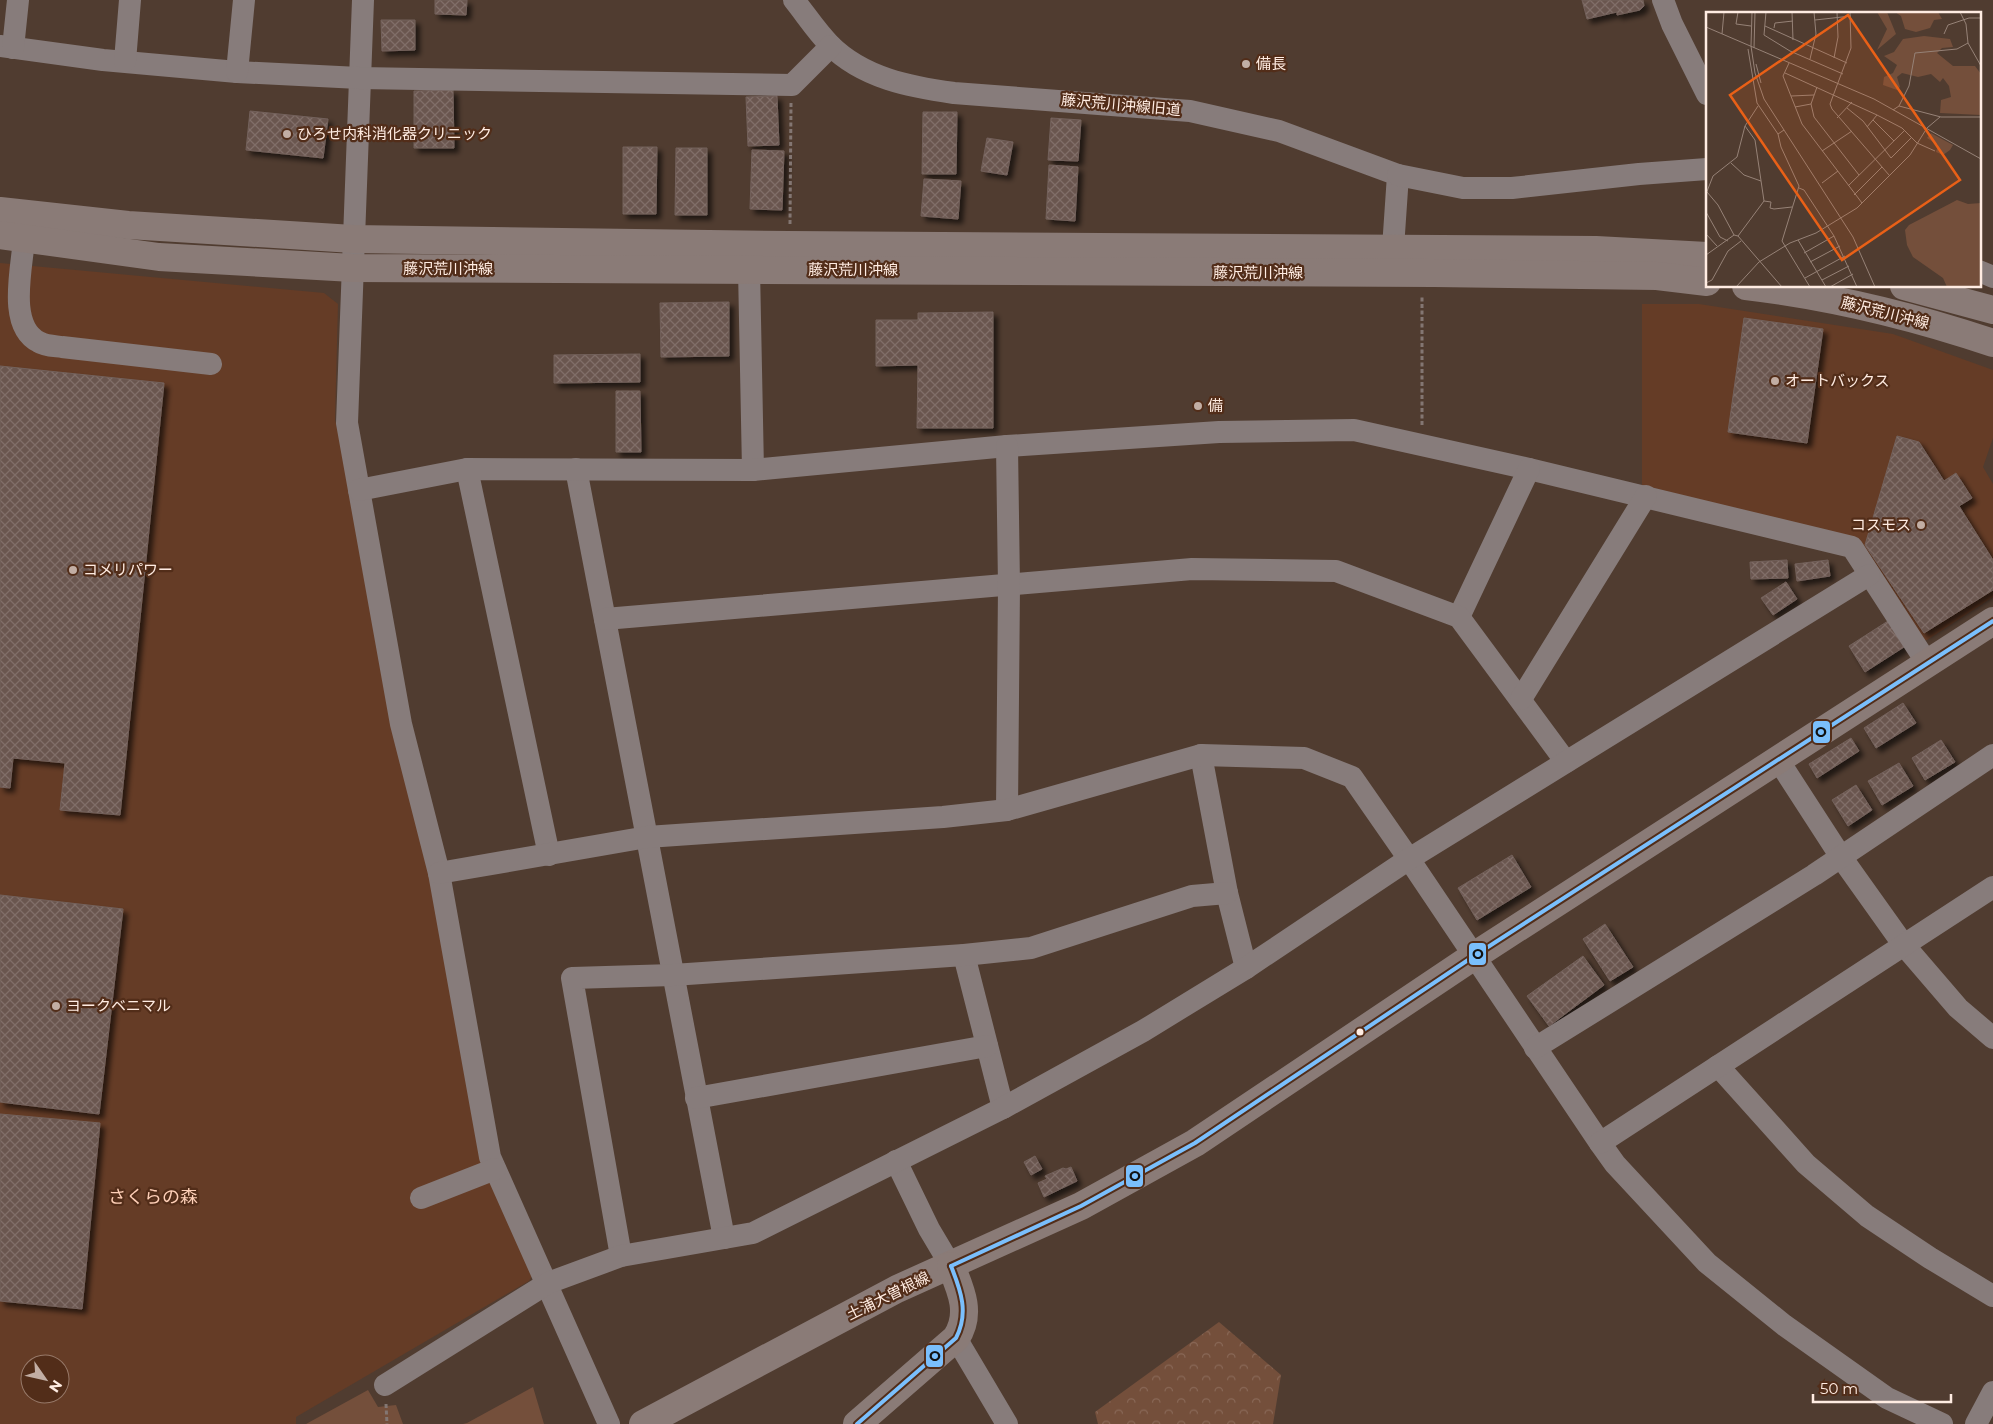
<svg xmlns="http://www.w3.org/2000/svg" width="1993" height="1424" font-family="Montserrat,'Noto Sans JP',sans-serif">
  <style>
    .built { fill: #653c26; fill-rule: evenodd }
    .green { fill: #744f3b }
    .forest { fill: url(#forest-crowns) }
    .building { fill: url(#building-cross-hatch); stroke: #73615b; filter: url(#shadow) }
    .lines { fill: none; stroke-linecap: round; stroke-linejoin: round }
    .path { stroke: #837672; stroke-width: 3; stroke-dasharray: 4 2.5; stroke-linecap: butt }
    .minor { stroke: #877c7b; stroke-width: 22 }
    .major { stroke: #8a7b77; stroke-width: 28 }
    .bus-1-casing { stroke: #522d19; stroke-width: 8 }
    .bus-1 { stroke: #7abffc; stroke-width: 4 }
    .poi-dot { fill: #c2aea4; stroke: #522d19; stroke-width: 2 }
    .bus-dot { fill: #ffece2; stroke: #522d19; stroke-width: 2 }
    .labels { text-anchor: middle; stroke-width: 4.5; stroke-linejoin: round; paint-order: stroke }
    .poi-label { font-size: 15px; fill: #ffece2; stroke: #522d19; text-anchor: start }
    .street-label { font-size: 15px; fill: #ffece2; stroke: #522d19 }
    .quarter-label { font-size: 18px; fill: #fecfb7; stroke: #522d19 }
    .inset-road { fill: none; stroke: #968277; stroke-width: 1 }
    .view { fill: #e96017; fill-opacity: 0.15; stroke: #e96017; stroke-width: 2.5 }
    .inset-edge { fill: none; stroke: #ffece2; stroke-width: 2.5 }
    .line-badge { stroke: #522d19; stroke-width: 2 }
    .pale-badge-label { font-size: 14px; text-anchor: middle; font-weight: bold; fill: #111 }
  </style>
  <defs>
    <pattern id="forest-crowns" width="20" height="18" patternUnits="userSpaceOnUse" patternTransform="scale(1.25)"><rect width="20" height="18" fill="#744f3b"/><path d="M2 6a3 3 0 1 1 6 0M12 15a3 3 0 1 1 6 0" fill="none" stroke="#896857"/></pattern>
    <pattern id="building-cross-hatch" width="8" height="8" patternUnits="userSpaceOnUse" patternTransform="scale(1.25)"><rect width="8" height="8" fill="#6a564f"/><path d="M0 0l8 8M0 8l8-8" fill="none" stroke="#806e68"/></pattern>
    <filter id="shadow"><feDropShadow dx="4.5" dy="4.5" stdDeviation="2.5" flood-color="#0009"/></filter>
  </defs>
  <rect width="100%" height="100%" fill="#503c30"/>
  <g class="built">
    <path d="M 0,263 L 324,293 L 338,304 L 335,420 L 351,487 L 430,874 L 479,1153 L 533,1274 L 529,1281 L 296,1417 L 296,1424 L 0,1424 ZM 30,1364 L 60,1364 L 60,1394 L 30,1394 Z"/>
    <path d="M 1642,304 L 1699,304 L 1893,334 L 1993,370 L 1993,438 L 1983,467 L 1993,484 L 1993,597 L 1927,640 L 1921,640 L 1859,540 L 1642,485 Z"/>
  </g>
  <g class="green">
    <path d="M 533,1387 L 544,1424 L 463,1424 L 467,1423 Z"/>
    <path d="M 368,1390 L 378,1407 L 396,1405 L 403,1424 L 306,1424 Z"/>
  </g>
  <path class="forest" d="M 1219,1322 L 1281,1375 L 1273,1424 L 1098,1424 L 1095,1412 Z"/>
  <g class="building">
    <path d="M 435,0 L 467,0 L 466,15 L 435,14 Z"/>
    <path d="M 1582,0 L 1643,0 L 1644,6 L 1640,10 L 1617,15 L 1617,12 L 1587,19 Z"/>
    <path d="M 381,20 L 415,20 L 415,50 L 382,51 Z"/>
    <path d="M 453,90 L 454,148 L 414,148 L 414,91 Z"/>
    <path d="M 777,96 L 779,145 L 748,146 L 746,97 Z"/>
    <path d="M 250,111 L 328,119 L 323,158 L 246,150 Z"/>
    <path d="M 923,112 L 957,112 L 956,174 L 922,174 Z"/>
    <path d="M 1051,118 L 1081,120 L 1078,161 L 1048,160 Z"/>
    <path d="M 987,138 L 1013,142 L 1007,175 L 981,171 Z"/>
    <path d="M 623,147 L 657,147 L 656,214 L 623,214 Z"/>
    <path d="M 676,148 L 707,148 L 707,215 L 675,215 Z"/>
    <path d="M 752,150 L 784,151 L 782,210 L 750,209 Z"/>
    <path d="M 1049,165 L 1078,167 L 1075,221 L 1046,219 Z"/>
    <path d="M 924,179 L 961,181 L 958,219 L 921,216 Z"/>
    <path d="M 729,302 L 729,356 L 661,357 L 660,303 Z"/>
    <path d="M 993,312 L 993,428 L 917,428 L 918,365 L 876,366 L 876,320 L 918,320 L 918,313 Z"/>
    <path d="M 1744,318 L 1823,329 L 1807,443 L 1728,432 Z"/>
    <path d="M 640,354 L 640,382 L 554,383 L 554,355 Z"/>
    <path d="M 0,366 L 164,383 L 120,815 L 60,810 L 65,763 L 13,758 L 10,788 L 0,787 Z"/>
    <path d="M 616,391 L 640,391 L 641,452 L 616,452 Z"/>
    <path d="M 1897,436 L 1919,442 L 1944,481 L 1956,473 L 1972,498 L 1959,506 L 1993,560 L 1993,590 L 1924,633 L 1865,545 Z"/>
    <path d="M 1787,560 L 1788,578 L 1751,579 L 1750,562 Z"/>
    <path d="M 1828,560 L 1830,576 L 1797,581 L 1795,564 Z"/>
    <path d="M 1786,582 L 1797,599 L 1773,615 L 1761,598 Z"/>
    <path d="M 1888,621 L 1904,647 L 1865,672 L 1849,646 Z"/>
    <path d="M 1903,703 L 1916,723 L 1876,748 L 1864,728 Z"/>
    <path d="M 1851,738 L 1859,751 L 1817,778 L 1809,764 Z"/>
    <path d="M 1941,740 L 1955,762 L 1925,780 L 1912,758 Z"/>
    <path d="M 1899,763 L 1913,786 L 1882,805 L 1868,781 Z"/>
    <path d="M 1856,785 L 1872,810 L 1848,826 L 1832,800 Z"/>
    <path d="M 1512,855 L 1531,887 L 1477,920 L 1458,888 Z"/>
    <path d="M 0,895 L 123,909 L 99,1114 L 0,1102 Z"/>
    <path d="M 1605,924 L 1633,967 L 1610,981 L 1583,939 Z"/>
    <path d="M 1583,956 L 1604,985 L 1549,1026 L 1527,996 Z"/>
    <path d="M 0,1114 L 100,1123 L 82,1309 L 0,1301 Z"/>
    <path d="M 1035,1156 L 1042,1169 L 1031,1175 L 1024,1162 Z"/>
    <path d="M 1071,1167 L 1077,1181 L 1044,1197 L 1038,1183 L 1047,1179 L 1045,1176 L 1063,1168 L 1066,1169 Z"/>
  </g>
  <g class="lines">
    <g class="path">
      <path d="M 790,224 L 791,103"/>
      <path d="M 1422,425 L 1422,296"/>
      <path d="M 386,1404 L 387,1424"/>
    </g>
    <g class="minor">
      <path d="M 363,0 L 347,423 L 401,724 L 439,873 L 490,1157 L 609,1424"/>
      <path d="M 794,0 C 806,15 817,32 830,45 C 863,78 910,87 954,93 L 1190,111 L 1279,131 L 1398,175 L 1393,248"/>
      <path d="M 1663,0 L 1672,24 L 1707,94"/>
      <path d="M 0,46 L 103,60 L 237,72 L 359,78 L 792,85 L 831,46"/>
      <path d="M 13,48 L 18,0"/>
      <path d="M 125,61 L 130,0"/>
      <path d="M 237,72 L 244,0"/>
      <path d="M 1398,175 L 1463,188 L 1512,188 L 1639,174 L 1707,169"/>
      <path d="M 24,239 C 22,268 7,326 39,342 C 45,346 56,346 62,347 L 211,364"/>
      <path d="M 749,269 L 753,470"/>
      <path d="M 1979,271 L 1993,277"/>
      <path d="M 467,469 L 549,855"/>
      <path d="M 576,469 L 724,1238"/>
      <path d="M 359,490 L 467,469 L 753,470 L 1007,446 L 1219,432 L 1354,430 L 1529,469 L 1852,547 L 1927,663"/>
      <path d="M 1459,617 L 1529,469"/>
      <path d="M 605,619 L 1192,569 L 1336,571 L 1459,617 L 1566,762"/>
      <path d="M 1521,699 L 1646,496"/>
      <path d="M 1201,755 L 1227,893 L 1246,968"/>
      <path d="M 1784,769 L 1841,857 L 1903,944 L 1958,1008 L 1993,1038"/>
      <path d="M 1007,810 L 1009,586 L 1007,446"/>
      <path d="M 439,873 L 647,837 L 943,817 L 1007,810 L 1201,755 L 1304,758 L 1352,777 L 1409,859 L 1600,1143 L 1615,1164 L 1707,1263 L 1784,1325 L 1887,1398 L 1942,1424"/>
      <path d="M 964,955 L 1003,1108"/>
      <path d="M 1535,1048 L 1814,875 L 1993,755"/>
      <path d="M 1718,1066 L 1806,1164 L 1867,1216 L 1930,1258 L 1993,1296"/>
      <path d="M 696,1098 L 987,1046"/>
      <path d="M 1600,1143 L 1993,887"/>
      <path d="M 896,1161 L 929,1229 L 951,1266"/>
      <path d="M 421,1198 L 495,1169"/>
      <path d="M 621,1256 L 572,978 L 673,975 L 964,955 L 1031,948 L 1192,896 L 1227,893"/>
      <path d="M 956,1338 L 1007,1424"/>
      <path d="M 385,1385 L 548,1283 L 621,1256 L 753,1233 L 1003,1108 L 1143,1031 L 1246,968 L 1409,859 L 1869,575"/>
      <path d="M 1976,1424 L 1993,1392"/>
    </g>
    <g class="major">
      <path d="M 0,211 L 128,225 L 353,239 L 789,245 L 1596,250 L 1707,256"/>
      <path d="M 0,235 L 159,257 L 353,268 L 1434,273 L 1657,276 L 1707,282"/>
      <path d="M 1746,286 C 1830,296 1913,316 1993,343"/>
      <path d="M 1904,286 L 1993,310"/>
      <path d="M 643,1424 L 897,1289 L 1081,1206 L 1195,1143 L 1474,956 L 1993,621"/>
      <path d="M 857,1424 L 956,1338 C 972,1314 961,1290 951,1266"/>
    </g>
    <defs>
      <g id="bus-1">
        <path d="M 951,1266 L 1081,1206 L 1195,1143 L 1474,956 L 1993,621"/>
        <path d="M 857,1424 L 956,1338 C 969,1313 961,1291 951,1266"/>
      </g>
    </defs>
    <use href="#bus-1" class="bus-1-casing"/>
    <use href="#bus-1" class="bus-1"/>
  </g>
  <g class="poi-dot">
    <circle cx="1246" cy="64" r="5"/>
    <circle cx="287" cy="134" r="5"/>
    <circle cx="1775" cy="381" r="5"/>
    <circle cx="1198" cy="406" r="5"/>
    <circle cx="1921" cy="525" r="5"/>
    <circle cx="73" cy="570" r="5"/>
    <circle cx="56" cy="1006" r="5"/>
  </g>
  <circle class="bus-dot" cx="1360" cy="1032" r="4.5"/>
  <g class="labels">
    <g class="poi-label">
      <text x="1256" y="69">備長</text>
      <text x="297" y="139">ひろせ内科消化器クリニック</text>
      <text x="1785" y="386">オートバックス</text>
      <text x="1208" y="411">備</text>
      <text x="1911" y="530" text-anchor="end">コスモス</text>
      <text x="83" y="575">コメリパワー</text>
      <text x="66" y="1011">ヨークベニマル</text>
    </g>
    <g class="street-label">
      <text transform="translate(1121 105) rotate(5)" y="5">藤沢荒川沖線旧道</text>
      <text x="448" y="274">藤沢荒川沖線</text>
      <text x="853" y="275">藤沢荒川沖線</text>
      <text x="1258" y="278">藤沢荒川沖線</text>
      <text transform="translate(1885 313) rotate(14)" y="5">藤沢荒川沖線</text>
      <text transform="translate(888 1296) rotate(-26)" y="5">土浦大曽根線</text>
    </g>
    <g class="quarter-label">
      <text x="153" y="1203">さくらの森</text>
    </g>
  </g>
  <g transform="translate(1706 12)">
    <rect width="275" height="275" fill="#503c30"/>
    <path d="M 225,121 L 247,133 L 244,138 L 237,143 L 230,140 L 232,133 L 221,126 Z" fill="#744f3b"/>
    <path d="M 171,0 L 181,0 L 190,22 L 171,38 L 181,17 ZM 189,0 L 232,0 L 236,7 L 228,8 L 224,16 L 210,20 L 199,17 L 195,4 ZM 218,24 L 244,27 L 247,35 L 236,36 L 231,41 L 247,54 L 269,54 L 275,62 L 275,103 L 234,101 L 235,88 L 245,85 L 243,74 L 237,66 L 234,70 L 225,62 L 212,65 L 196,61 L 191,65 L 194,75 L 191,78 L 177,73 L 178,65 L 187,61 L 191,53 L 178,44 L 188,40 L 197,27 ZM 251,188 L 262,192 L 275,191 L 275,275 L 241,275 L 237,266 L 207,245 L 201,233 L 199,218 L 203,213 Z" fill="#744f3b"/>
    <path class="inset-road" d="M 32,0 L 30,12 L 45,14M 60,0 L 58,23 L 84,39 L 137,62M 86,0 L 87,28M 144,0 L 145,36 L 124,92 L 126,97 L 183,163M 254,0 L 260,12 L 262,31 L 275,54M 109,8 L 145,4M 59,14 L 141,51M 0,15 L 168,87 L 275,147M 68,16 L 69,11 L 87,9M 16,22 L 18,0M 238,22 L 242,13 L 263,6 L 275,6M 45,34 L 46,0M 45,34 L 49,61 L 58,87 L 147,225 L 169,275M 48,36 L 49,0M 42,37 L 51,91 L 72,122M 128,46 L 132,25 L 131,0M 104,47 L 110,22 L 108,0M 83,51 L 77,64 L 96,112 L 156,191M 50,52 L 55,71M 79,61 L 171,103 L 196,116 L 211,131 L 229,139M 111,75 L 105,92 L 108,105 L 153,163M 85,84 L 108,83M 193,94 L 203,74 L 209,41 L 251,37 L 262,31M 89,95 L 105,92M 141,96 L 157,109 L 185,146 L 205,126M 187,98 L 193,94 L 235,105 L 275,105M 131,106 L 146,90M 167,108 L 188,129M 161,115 L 171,103M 78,118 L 72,122 L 75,135 L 93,174 L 76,229 L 104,275M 116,139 L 146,119M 25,151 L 38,163 L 55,169M 116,171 L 132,159M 142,174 L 198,119M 93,176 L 98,178 L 128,224 L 151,275M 1,180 L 12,193 L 28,223M 0,182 L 7,164 L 31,145 L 39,114 L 52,94M 148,183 L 176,155M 58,189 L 65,190 L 64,196 L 68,197 L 86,195M 0,200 L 14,225 L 22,229M 0,222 L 11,234M 32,224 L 76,275M 92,228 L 120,275M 98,241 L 128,224M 0,243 L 28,223 L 32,224 L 58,189 L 49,128 L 39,114M 104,250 L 134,234M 99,266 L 139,244M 116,268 L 143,254M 0,271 L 6,268 L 22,239 L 35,229M 30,275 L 53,250 L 84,231 L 110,221 L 151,196 L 204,143 L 221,116 L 234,105M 124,275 L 147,262"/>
    <path class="view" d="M 142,3 L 254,168 L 136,248 L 24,83 Z"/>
    <rect width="275" height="275" class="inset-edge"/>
  </g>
  <g class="line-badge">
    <rect x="1812" y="720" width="19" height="24" rx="5" fill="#7abffc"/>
    <rect x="1468" y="942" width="19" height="24" rx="5" fill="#7abffc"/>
    <rect x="1125" y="1164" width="19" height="24" rx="5" fill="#7abffc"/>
    <rect x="925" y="1344" width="19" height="24" rx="5" fill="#7abffc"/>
  </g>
  <g class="pale-badge-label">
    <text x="1821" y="737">O</text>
    <text x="1478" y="959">O</text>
    <text x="1135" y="1181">O</text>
    <text x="935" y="1361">O</text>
  </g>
  <g transform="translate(45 1379) rotate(124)"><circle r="24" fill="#522d19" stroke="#977969"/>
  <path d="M0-4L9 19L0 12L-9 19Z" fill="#c2aea4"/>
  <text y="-8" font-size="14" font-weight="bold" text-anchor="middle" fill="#ffece2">N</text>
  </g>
  <path d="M1813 1394v8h138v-8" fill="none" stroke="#ffece2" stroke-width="2.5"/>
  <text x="1820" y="1394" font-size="15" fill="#ffece2" stroke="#522d19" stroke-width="4" paint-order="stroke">50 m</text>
</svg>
